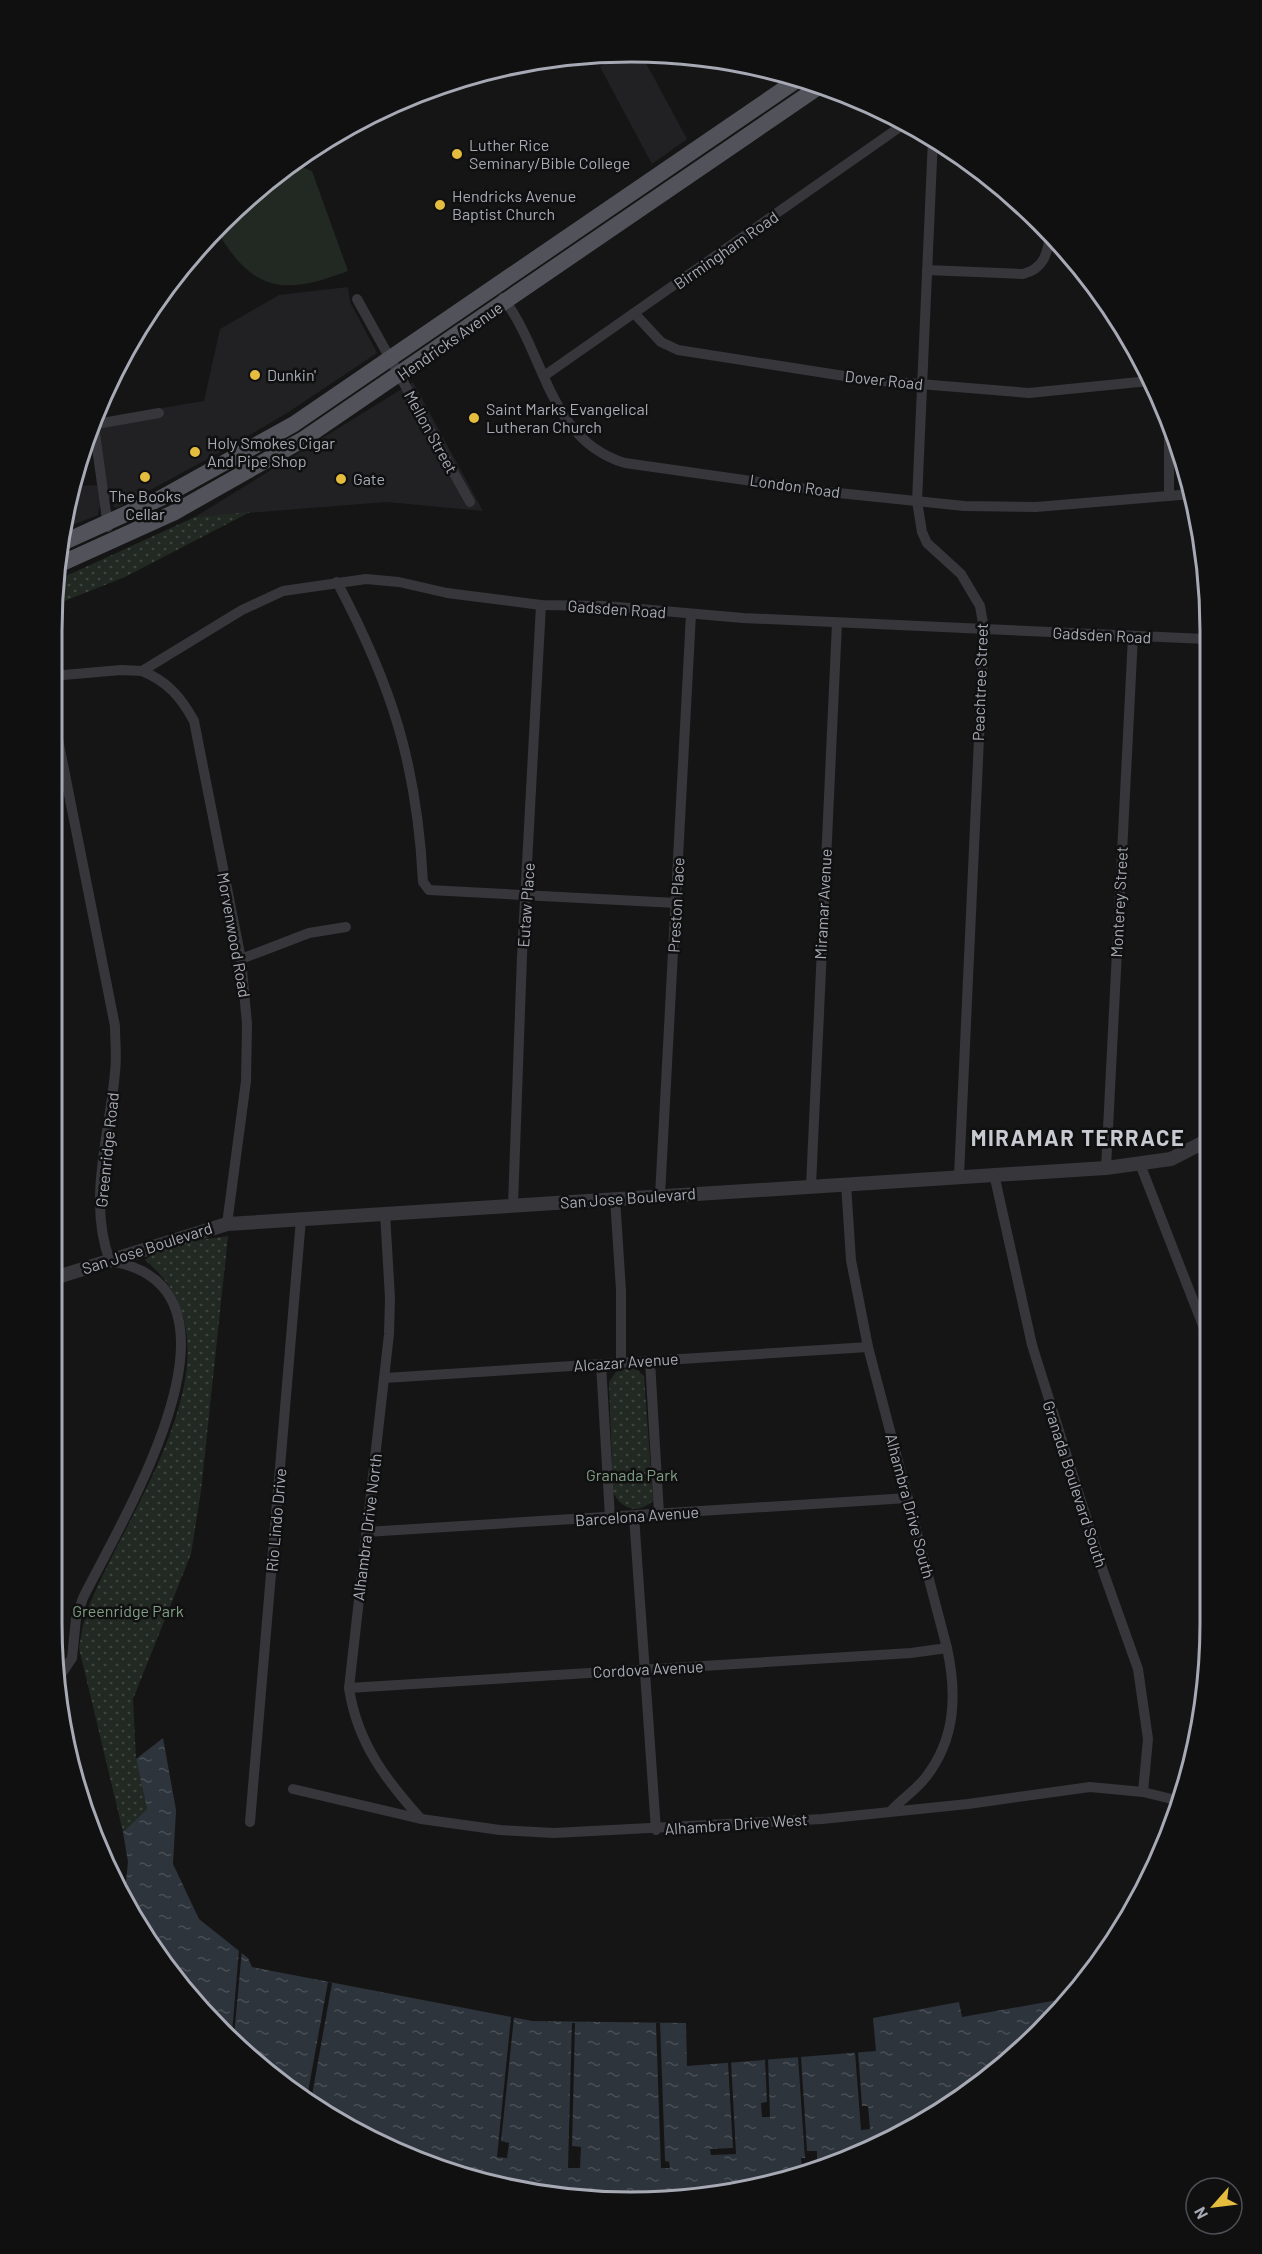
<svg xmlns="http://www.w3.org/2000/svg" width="1262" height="2254" font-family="Barlow,sans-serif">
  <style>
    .built { fill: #212123 }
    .grass { fill: url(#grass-dots) }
    .pitch { fill: #212922 }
    .water { fill: url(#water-ripples) }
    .pier { fill: #151516 }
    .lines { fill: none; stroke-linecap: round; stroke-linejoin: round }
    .minor { stroke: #36363b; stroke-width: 10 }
    .tertiary { stroke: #36363b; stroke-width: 14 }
    .primary { stroke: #52535a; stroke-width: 16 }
    .poi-dot { fill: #e4bc3e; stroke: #101011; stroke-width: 2 }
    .labels { text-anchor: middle; stroke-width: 5; stroke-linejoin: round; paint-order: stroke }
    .poi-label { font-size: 16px; fill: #a7aab5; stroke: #101011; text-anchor: start }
    .street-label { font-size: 16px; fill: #a7aab5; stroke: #101011 }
    .park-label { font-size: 16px; fill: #809f85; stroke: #101011 }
    .district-label { font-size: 22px; font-weight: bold; letter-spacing: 1.5px; fill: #c8cad2; stroke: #101011 }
    .rim { fill: none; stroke: #a7aab5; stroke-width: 3 }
  </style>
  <defs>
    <pattern id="grass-dots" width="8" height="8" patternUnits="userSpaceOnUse" patternTransform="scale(1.5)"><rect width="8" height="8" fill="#212922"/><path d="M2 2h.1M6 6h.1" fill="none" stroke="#3e4540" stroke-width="1.8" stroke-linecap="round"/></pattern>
    <pattern id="water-ripples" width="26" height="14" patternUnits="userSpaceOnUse" patternTransform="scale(1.5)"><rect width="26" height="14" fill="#2e343b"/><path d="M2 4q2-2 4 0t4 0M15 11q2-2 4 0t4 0" fill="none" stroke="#494f55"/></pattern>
  </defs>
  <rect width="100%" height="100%" fill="#151516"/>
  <g class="built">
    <path d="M 625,53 L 641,54 L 687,139 L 652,164 L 600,67 Z"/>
    <path d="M 348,287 L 350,302 L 377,353 L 287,413 L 226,449 L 117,508 L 114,507 L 107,494 L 98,426 L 162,414 L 162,408 L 204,401 L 220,329 L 279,295 Z"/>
    <path d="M 413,382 L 483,511 L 387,502 L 195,517 Z"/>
    <path d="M 97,485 L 100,504 L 98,515 L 65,528 L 74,486 Z"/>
  </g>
  <g class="grass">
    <path d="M 250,512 L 125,577 L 52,606 L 55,581 L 195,517 Z"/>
    <path d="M 228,1236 L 201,1491 L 191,1554 L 133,1699 L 136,1759 L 147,1809 L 123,1832 L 79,1648 C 81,1638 82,1627 85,1617 C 119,1518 256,1351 145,1260 C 166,1243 201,1240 228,1236 Z"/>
    <path d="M 627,1368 L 636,1369 L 644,1376 L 653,1501 C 637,1515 621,1509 613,1492 L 609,1382 L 616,1372 Z"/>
  </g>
  <path class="pitch" d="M 299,166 L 312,171 L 348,271 C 283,296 252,292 216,229 L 260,187 Z"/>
  <path class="water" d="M 163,1738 L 176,1810 L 173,1864 L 199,1919 L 248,1958 L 252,1967 L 532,2021 L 686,2023 L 687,2066 L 876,2051 L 873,2018 L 959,2002 L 962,2017 L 1063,1999 L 1013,2059 L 853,2159 L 669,2202 L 481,2183 L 308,2105 L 171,1976 L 125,1891 L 128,1862 L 123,1832 L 147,1809 L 136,1759 Z"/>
  <g class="pier">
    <path d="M 239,1950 L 242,1950 L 234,2035 L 232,2033 Z"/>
    <path d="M 328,1982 L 332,1983 L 310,2106 L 306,2103 Z"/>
    <path d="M 511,2017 L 514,2017 L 501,2141 L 509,2143 L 507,2158 L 497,2157 Z"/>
    <path d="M 572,2023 L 575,2023 L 572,2146 L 581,2147 L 580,2168 L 568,2168 Z"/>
    <path d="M 656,2023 L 660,2023 L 665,2161 L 669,2162 L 670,2168 L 661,2168 Z"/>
    <path d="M 855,2052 L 858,2052 L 862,2106 L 868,2106 L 870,2129 L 861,2130 Z"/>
    <path d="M 798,2057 L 801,2057 L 807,2151 L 817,2151 L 817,2167 L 802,2168 L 801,2158 L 805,2158 Z"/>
    <path d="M 768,2058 L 770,2117 L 762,2117 L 761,2103 L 767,2102 L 765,2059 Z"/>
    <path d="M 728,2062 L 731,2062 L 736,2154 L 711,2155 L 710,2149 L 733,2148 Z"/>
  </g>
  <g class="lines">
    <g class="minor">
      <path d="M 933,138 L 917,501 L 922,532 L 927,543 L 961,574 L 980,606 L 984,629 L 959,1176"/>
      <path d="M 927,270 L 1023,274 C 1045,268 1047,253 1051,233"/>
      <path d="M 503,298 C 546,354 548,440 625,463 L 829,492 L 964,506 L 1036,507 L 1192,494"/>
      <path d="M 357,299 L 470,502"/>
      <path d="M 634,313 L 661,342 L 678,350 L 870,380 L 1029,393 L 1149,381"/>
      <path d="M 544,376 L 907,122"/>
      <path d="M 93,419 L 108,527"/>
      <path d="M 91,425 L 159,413"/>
      <path d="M 1169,496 L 1169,421"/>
      <path d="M 337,582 C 392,686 417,764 423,882 L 429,890 L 676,903"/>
      <path d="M 142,671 C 167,681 181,697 194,721 L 241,959 L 247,1024 L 246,1081 L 227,1224"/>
      <path d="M 52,676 L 121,670 L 142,671 L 242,610 L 283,591 L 366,579 L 399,582 L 447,593 L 541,605 L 606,606 L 743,618 L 1206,639"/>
      <path d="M 52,709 L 115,1026 C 115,1041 117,1057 115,1072 C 110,1133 87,1201 110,1261 C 267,1287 120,1523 83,1598 L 76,1619 L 72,1658 L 60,1676"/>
      <path d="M 241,959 L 309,933 L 346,927"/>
      <path d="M 1140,1164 L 1209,1341"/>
      <path d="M 1106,1168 L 1133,636"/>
      <path d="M 994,1174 L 1032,1345 L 1103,1571 L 1138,1669 L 1148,1739 L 1143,1792"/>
      <path d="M 846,1184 L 851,1260 L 868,1347 L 947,1648 C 957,1694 956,1738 926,1777 C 916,1790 903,1798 892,1810"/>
      <path d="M 811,1186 L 837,623"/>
      <path d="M 660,1196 L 691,614"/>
      <path d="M 615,1199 L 621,1290 L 621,1363"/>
      <path d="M 513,1205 L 522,956 L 541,605"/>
      <path d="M 385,1213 L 390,1298 L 389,1334 L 349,1688 C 357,1742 385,1779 421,1819"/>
      <path d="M 650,1361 L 659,1514"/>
      <path d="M 601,1364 L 610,1518"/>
      <path d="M 385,1378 L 868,1347"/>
      <path d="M 634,1516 L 656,1830"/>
      <path d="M 366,1532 L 908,1498"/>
      <path d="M 349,1688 L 911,1653 L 947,1648"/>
      <path d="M 293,1789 L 421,1819 L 500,1830 L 554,1833 L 822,1819 L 968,1804 L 1090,1787 L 1143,1792 L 1180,1801"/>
      <path d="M 250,1822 L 301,1219"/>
    </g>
    <path class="tertiary" d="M 51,1279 L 227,1224 L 1106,1168 L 1171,1159 L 1208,1140"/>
    <g class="primary">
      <path d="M 62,543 L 161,498 L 294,424 L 800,78"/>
      <path d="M 58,565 L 173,513 L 302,440 L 823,84"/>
    </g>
  </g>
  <g class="poi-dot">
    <circle cx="457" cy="154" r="6"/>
    <circle cx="440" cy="205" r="6"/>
    <circle cx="255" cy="375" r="6"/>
    <circle cx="474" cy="418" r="6"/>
    <circle cx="195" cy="452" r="6"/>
    <circle cx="145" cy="477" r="6"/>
    <circle cx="341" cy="479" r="6"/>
  </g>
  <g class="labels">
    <g class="poi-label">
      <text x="469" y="151">Luther Rice<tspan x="469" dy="18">Seminary/Bible College</tspan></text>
      <text x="452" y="202">Hendricks Avenue<tspan x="452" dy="18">Baptist Church</tspan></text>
      <text x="267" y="381">Dunkin'</text>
      <text x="486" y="415">Saint Marks Evangelical<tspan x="486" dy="18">Lutheran Church</tspan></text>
      <text x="207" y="449">Holy Smokes Cigar<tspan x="207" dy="18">And Pipe Shop</tspan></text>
      <text x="353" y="485">Gate</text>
      <text x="145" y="502" text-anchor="middle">The Books<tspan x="145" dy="18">Cellar</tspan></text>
    </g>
    <g class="street-label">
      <text transform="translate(726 250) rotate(-35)" y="6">Birmingham Road</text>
      <text transform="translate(450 341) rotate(-35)" y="6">Hendricks Avenue</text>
      <text transform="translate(884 380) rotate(6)" y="6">Dover Road</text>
      <text transform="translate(431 432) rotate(61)" y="6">Mellon Street</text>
      <text transform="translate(795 486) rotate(8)" y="6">London Road</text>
      <text transform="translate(617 609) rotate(4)" y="6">Gadsden Road</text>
      <text transform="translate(1102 635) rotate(3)" y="6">Gadsden Road</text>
      <text transform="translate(980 682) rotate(-88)" y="6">Peachtree Street</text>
      <text transform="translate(1119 902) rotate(-87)" y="6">Monterey Street</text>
      <text transform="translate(823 904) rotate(-87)" y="6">Miramar Avenue</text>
      <text transform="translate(526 905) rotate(-86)" y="6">Eutaw Place</text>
      <text transform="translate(676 905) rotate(-87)" y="6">Preston Place</text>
      <text transform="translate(234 935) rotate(80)" y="6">Morvenwood Road</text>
      <text transform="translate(107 1150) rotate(-84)" y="6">Greenridge Road</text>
      <text transform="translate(628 1198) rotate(-4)" y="6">San Jose Boulevard</text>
      <text transform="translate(147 1248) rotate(-18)" y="6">San Jose Boulevard</text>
      <text transform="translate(626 1362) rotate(-4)" y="6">Alcazar Avenue</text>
      <text transform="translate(1075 1484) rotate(72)" y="6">Granada Boulevard South</text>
      <text transform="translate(910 1506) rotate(75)" y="6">Alhambra Drive South</text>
      <text transform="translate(637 1516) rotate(-4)" y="6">Barcelona Avenue</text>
      <text transform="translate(276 1520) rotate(-85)" y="6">Rio Lindo Drive</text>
      <text transform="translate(367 1527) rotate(-83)" y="6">Alhambra Drive North</text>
      <text transform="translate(648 1669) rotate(-3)" y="6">Cordova Avenue</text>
      <text transform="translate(736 1824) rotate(-4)" y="6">Alhambra Drive West</text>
    </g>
    <g class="park-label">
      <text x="632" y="1481">Granada Park</text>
      <text x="128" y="1617">Greenridge Park</text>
    </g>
    <g class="district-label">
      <text x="1078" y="1146">MIRAMAR TERRACE</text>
    </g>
  </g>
  <path d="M0 0H1262V2254H0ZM631 62H631A569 569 0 0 1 1200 631V1623A569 569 0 0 1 631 2192H631A569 569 0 0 1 62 1623V631A569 569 0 0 1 631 62Z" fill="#101011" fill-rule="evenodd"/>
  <path class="rim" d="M631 62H631A569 569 0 0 1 1200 631V1623A569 569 0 0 1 631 2192H631A569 569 0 0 1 62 1623V631A569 569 0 0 1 631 62Z"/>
  <g transform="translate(1214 2206) rotate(242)"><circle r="28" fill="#101011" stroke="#4c4e53" stroke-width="1.5"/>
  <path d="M0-4.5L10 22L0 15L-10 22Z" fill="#e4bc3e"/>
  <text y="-9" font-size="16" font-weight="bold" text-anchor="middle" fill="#a7aab5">N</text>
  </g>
</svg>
